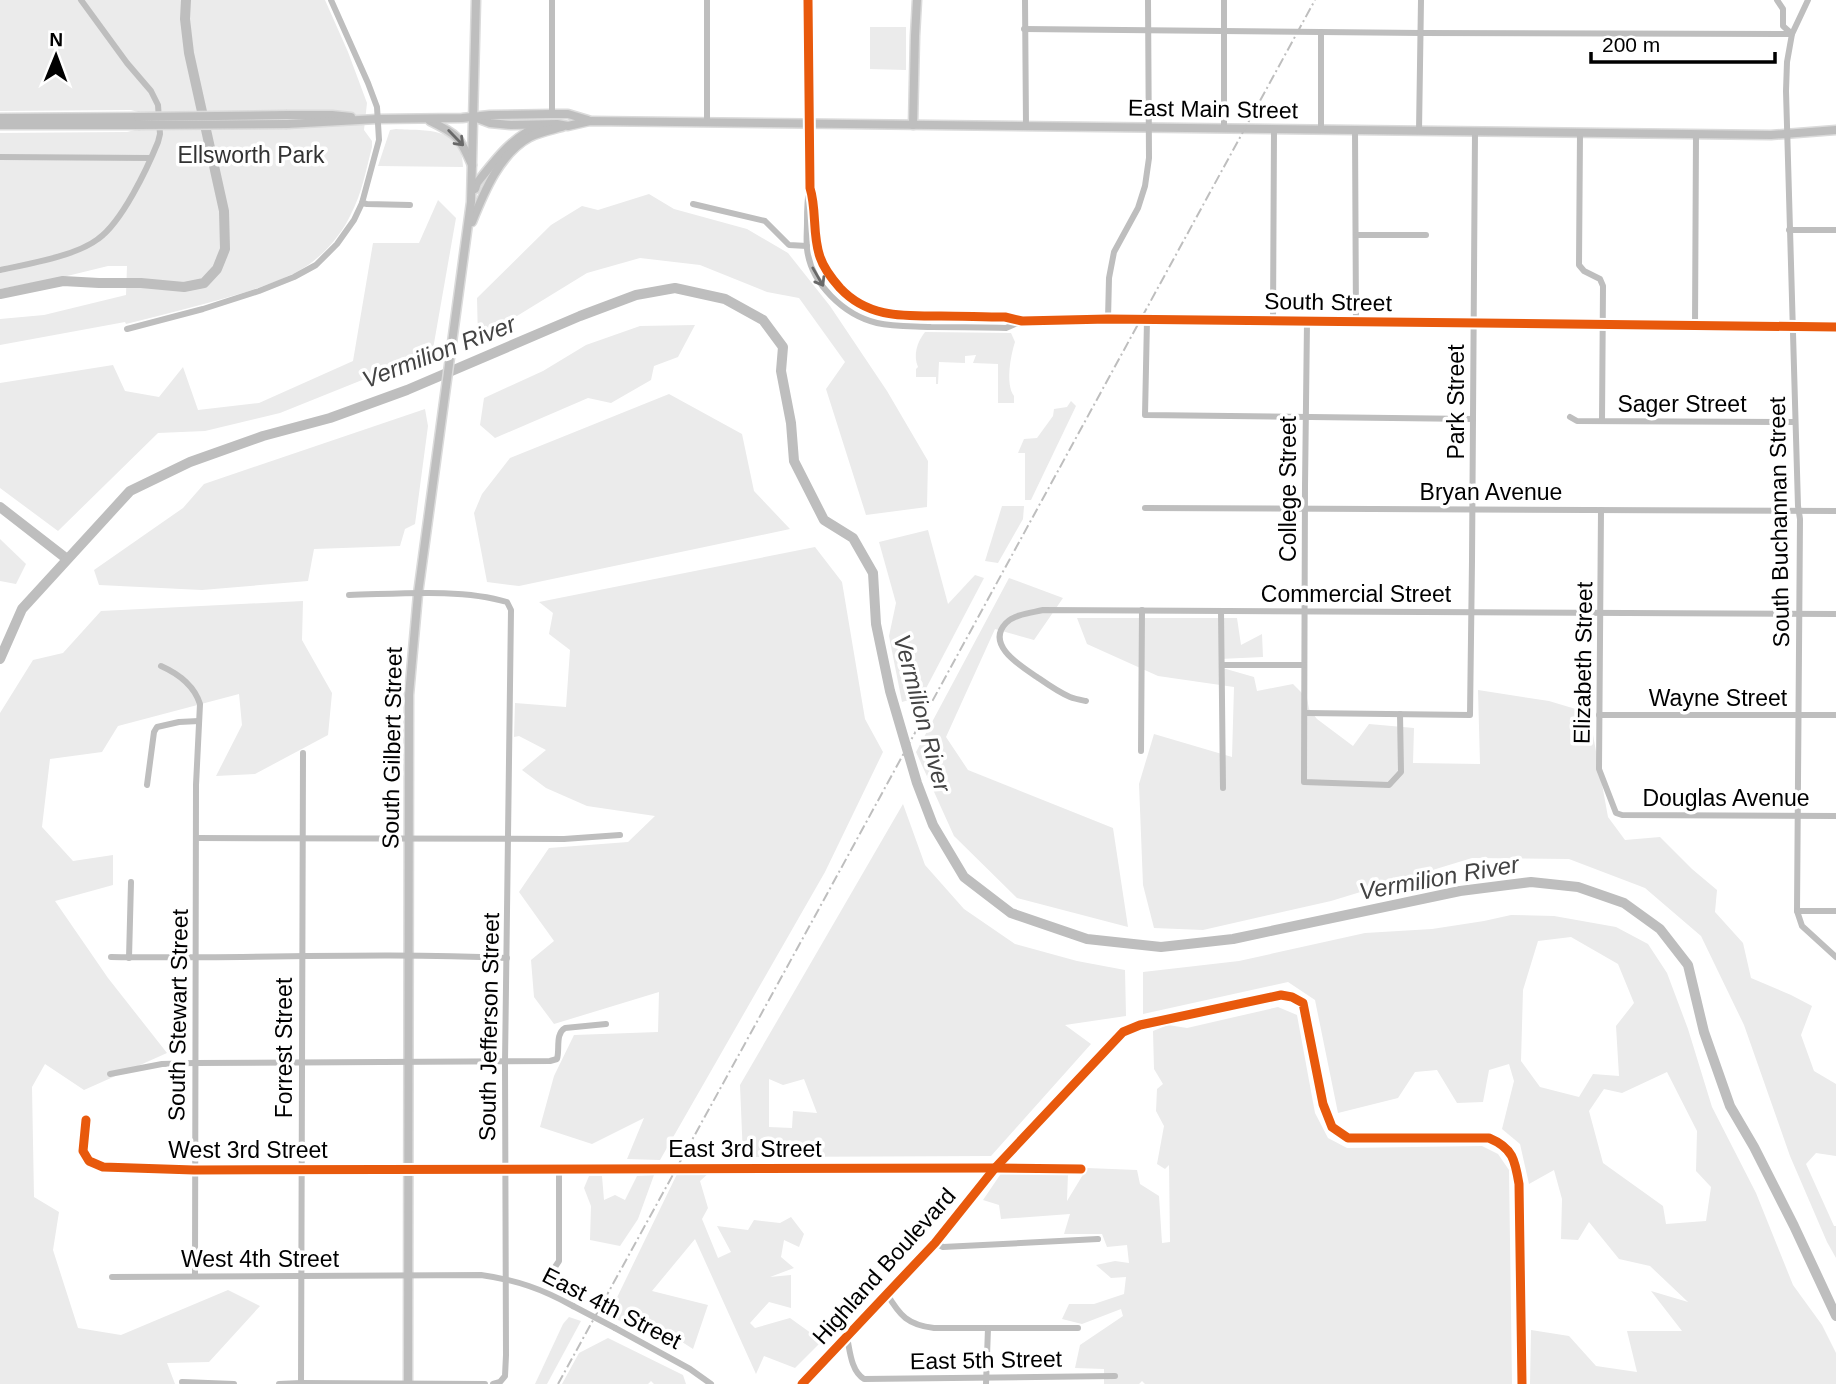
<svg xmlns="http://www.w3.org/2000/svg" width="1836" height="1384" font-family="Helvetica,sans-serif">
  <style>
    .green { fill: #ebebeb; fill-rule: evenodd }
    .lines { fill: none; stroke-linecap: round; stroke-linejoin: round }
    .river { stroke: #bebebe; stroke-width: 10 }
    .major-casing { stroke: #dbdbdb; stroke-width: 11 }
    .minor { stroke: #bebebe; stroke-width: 6 }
    .major { stroke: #bebebe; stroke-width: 8 }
    .rail { stroke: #bebebe; stroke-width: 2; stroke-dasharray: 10 3.5 2 3.5; stroke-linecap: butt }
    .major-bridge-casing { stroke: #dbdbdb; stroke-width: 11; stroke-linecap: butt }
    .minor-bridge { stroke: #bebebe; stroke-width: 6 }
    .major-bridge { stroke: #bebebe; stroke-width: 8 }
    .cycleway-casing { stroke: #fff; stroke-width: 13 }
    .cycleway { stroke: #e8590c; stroke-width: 9 }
    .oneway { stroke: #686868 }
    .labels { text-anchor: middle; stroke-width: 7; stroke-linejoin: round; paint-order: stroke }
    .street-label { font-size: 23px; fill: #000; stroke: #fff }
    .park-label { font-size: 23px; fill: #323232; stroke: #fff }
    .water-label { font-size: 24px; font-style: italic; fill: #434343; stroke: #fff }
  </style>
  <rect width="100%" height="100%" fill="#fff"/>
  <g class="green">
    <path d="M 0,0 L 325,0 L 348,52 L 367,103 L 364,130 L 372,141 L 372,147 C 366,170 362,193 351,214 C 342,234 324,255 305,267 C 288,278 266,285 246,292 C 206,304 166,314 126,324 L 125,322 L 0,345 L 0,319 L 44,315 L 126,295 L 127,266 L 108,266 L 63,277 L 0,289 L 0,133 L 127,132 L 139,129 L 138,112 L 131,110 L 0,111 Z"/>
    <path d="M 870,27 L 906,27 L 906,70 L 870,69 Z"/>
    <path d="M 396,129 C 426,131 463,126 463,167 L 378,166 L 390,130 Z"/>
    <path d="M 649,194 L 674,209 L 747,229 L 788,253 L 830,306 L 887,391 L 928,461 L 927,507 L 866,515 L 826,389 L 845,362 L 799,298 L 767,292 L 700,265 L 640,258 L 587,273 L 478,340 L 477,298 L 551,225 L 582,206 L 598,210 Z"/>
    <path d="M 438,200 L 456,218 L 433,349 L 392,368 L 280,413 L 205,431 L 158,433 L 58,531 L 0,488 L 0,383 L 113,365 L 125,391 L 159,397 L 183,367 L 198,410 L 259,403 L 353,361 L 373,243 L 419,243 Z"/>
    <path d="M 695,325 L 678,357 L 654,366 L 651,380 L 611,403 L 588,398 L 495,438 L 480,425 L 484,398 L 543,371 L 586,345 L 640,326 Z"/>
    <path d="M 925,332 L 1011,333 L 1015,342 C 1011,354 1005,384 1014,396 L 1014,403 L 998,403 L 998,364 L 973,363 L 976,355 L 965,356 L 965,363 L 939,362 L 938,384 L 936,384 L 936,377 L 916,377 L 916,369 L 918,367 C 913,355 917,342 925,332 Z"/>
    <path d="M 669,394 L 742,434 L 754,491 L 790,529 L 519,586 L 487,582 L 474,513 L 482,494 L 510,458 Z"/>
    <path d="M 1071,401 L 1076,406 L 1031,500 L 1025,500 L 1025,453 L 1018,453 L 1024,439 L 1037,438 L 1053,416 L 1054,409 L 1067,407 Z"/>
    <path d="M 425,409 L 428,426 L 415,524 L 405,529 L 400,546 L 314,549 L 308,581 L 202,590 L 99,585 L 94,570 L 183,508 L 204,484 Z"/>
    <path d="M 1002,506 L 1024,506 L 1023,519 L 998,563 L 985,561 Z"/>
    <path d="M 928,530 L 948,604 L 975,575 L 984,578 L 922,696 L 902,702 L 889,636 L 896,603 L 879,542 Z"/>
    <path d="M 0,539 L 26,564 L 16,584 L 0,581 Z"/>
    <path d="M 815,547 L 842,582 L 865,719 L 883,752 L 825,872 L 660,1160 L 627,1159 L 644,1118 L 592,1144 L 540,1127 L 554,1076 L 574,1035 L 658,1032 L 659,992 L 554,1024 L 534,997 L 531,960 L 554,941 L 519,892 L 549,848 L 628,842 L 655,816 L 587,806 L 546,788 L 522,770 L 546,750 L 519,736 L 514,737 L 515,703 L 566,707 L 570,650 L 549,634 L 553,613 L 539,602 Z"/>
    <path d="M 1009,578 L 1063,598 L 1034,640 L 995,629 L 946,737 L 968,770 L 1113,828 L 1128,927 L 1017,898 L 954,836 L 916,752 Z"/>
    <path d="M 303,601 L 302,640 L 332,693 L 328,735 L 255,774 L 216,776 L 242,725 L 239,694 L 118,726 L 102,752 L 50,759 L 42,827 L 73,861 L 113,855 L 113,885 L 55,901 L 108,978 L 167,1053 L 84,1090 L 45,1064 L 32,1087 L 34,1197 L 59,1212 L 53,1250 L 78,1328 L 121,1335 L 228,1290 L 260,1306 L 209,1362 L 167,1363 L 175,1384 L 0,1384 L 0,713 L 33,660 L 63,653 L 101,611 Z"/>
    <path d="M 1077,618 L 1237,618 L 1241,645 L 1262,634 L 1263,657 L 1220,659 L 1219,667 L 1254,677 L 1257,691 L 1293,684 L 1307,698 L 1309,709 L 1317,719 L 1353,746 L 1369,724 L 1414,728 L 1413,763 L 1480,764 L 1478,690 L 1549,701 L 1589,713 L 1608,817 L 1625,840 L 1660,837 L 1692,869 L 1717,890 L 1715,912 L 1743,943 L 1751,978 L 1791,995 L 1812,1006 L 1801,1035 L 1814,1071 L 1836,1084 L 1836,1156 L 1816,1153 L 1806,1164 L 1834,1226 L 1836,1226 L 1836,1258 L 1827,1242 L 1790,1156 L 1744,1025 L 1701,936 L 1645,888 L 1569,859 L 1472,858 L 1331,901 L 1203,930 L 1154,928 L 1143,885 L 1139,784 L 1154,734 L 1232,757 L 1234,687 L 1158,676 L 1087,644 Z"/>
    <path d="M 903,804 L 925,865 L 964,909 L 1015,944 L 1077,961 L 1125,970 L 1126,1016 L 1065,1025 L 1091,1044 L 991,1156 L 743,1157 L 740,1085 ZM 769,1079 L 783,1085 L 804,1079 L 817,1113 L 793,1111 L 792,1128 L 769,1127 Z"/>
    <path d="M 1511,915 L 1554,916 L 1616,927 L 1648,944 L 1667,973 L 1688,1029 L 1712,1107 L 1756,1193 L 1793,1285 L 1822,1325 L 1836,1353 L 1836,1384 L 1530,1384 L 1531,1330 L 1569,1336 L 1596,1366 L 1637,1372 L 1627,1331 L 1682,1331 L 1651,1291 L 1688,1302 L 1650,1266 L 1619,1259 L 1589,1222 L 1578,1240 L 1561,1239 L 1562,1199 L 1554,1170 L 1529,1184 L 1520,1144 L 1502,1129 L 1514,1081 L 1509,1064 L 1489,1070 L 1483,1102 L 1457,1103 L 1437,1070 L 1415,1072 L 1398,1098 L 1338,1113 L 1315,1000 L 1288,982 L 1143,1014 L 1143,972 L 1239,961 L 1365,933 L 1432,929 L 1484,921 ZM 1571,937 L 1618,964 L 1634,1003 L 1616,1026 L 1619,1076 L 1593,1074 L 1579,1097 L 1540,1087 L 1521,1061 L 1523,990 L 1538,941 ZM 1667,1072 L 1697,1131 L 1696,1171 L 1711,1187 L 1706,1221 L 1666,1224 L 1663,1206 L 1603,1163 L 1589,1111 L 1604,1089 L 1622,1093 Z"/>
    <path d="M 1278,1007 L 1297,1015 L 1315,1113 L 1328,1138 L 1347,1148 L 1482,1146 L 1498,1154 L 1509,1170 L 1512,1384 L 1145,1384 L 1142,1381 L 1139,1384 L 1104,1384 L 1104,1369 L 1075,1368 L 1080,1345 L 1123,1316 L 1121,1309 L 1082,1324 L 1062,1319 L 1069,1304 L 1094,1304 L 1124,1294 L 1126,1277 L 1111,1278 L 1096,1265 L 1115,1261 L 1129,1263 L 1127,1245 L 1107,1247 L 1102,1234 L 1064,1234 L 1070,1214 L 1001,1219 L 999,1205 L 983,1200 L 1002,1172 L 1068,1173 L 1067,1201 L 1087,1168 L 1137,1170 L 1140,1184 L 1159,1196 L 1162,1243 L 1170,1242 L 1169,1165 L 1165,1169 L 1157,1164 L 1164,1126 L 1156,1111 L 1157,1089 L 1163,1084 L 1154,1069 L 1153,1031 L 1168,1025 L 1187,1028 Z"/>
    <path d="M 711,1171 L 700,1181 L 708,1208 L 702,1219 L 718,1258 L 731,1252 L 717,1226 L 748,1230 L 754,1220 L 780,1223 L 791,1217 L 804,1234 L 799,1247 L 784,1240 L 781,1257 L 794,1268 L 770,1277 L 791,1275 L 791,1308 L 769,1302 L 750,1323 L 755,1328 L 790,1318 L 822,1341 L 795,1368 L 764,1356 L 756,1374 L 695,1239 L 652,1291 L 708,1305 L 693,1349 L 634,1311 L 623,1322 L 608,1316 L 678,1172 Z"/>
    <path d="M 654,1175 L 638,1219 L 620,1246 L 590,1240 L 591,1206 L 584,1188 L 589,1176 L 602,1176 L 604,1200 L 615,1195 L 625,1200 L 637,1176 Z"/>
    <path d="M 569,1317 L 581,1321 L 547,1384 L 535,1384 L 563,1324 Z"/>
    <path d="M 608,1338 L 683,1375 L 686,1384 L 654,1384 L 651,1381 L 648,1384 L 562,1384 L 579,1353 Z"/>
  </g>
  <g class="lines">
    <g class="river">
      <path d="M 0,294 L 63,281 L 99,283 L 141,283 L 184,287 L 204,283 L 217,269 L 225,249 L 224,211 L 189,53 L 185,19 L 186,0"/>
      <path d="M 0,507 L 67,559"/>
      <path d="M 0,659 L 22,609 L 130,491 L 190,462 L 263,436 L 330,418 L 407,390 L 580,316 L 636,295 L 675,288 L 725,299 L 763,320 L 783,347 L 781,371 L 791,423 L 794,461 L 824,520 L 853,538 L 873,573 L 876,624 L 890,691 L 917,783 L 933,825 L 964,877 L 1011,913 L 1087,939 L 1161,947 L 1233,939 L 1460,891 L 1531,882 L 1578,887 L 1624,903 L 1660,929 L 1688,965 L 1704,1032 L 1730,1106 L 1754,1147 L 1794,1226 L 1836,1316"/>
    </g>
    <defs>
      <g id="major">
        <path d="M 287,115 L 332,115 L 351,117"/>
        <path d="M 474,117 L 490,123 L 511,125 L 557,124 L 568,126 L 590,121 L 1771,135 L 1836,130"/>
        <path d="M 0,118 L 138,117"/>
        <path d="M 430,121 C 457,134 460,137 472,165"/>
        <path d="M 287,124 L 377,119 L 462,118 L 490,115 L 552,114 L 568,114 L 588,120"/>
        <path d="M 0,125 L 138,125"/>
        <path d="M 913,125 L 915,36 L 917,0"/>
        <path d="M 475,189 L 477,183 C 495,160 512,137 539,126"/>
        <path d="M 472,222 C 484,192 500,153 530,137 C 540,132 551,130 562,127"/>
        <path d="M 408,1384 L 409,695 L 418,594 L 471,202 L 476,0"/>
      </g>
    </defs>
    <use href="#major" class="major-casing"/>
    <g class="minor">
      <path d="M 707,0 L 707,123"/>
      <path d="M 808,0 L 810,188 C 817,210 812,235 820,257 C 824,269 832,279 840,288 C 868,318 903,316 941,316 C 962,316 984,317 1005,317 L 1022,321 L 1108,319 L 1836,327"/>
      <path d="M 1025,0 L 1026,126"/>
      <path d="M 1224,0 L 1224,129"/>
      <path d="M 1777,0 L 1783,9 L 1783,26 L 1792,34 L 1787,62 L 1786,91 L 1798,506 L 1800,519 L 1797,911 L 1802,926 L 1836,957"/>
      <path d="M 1024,29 L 1421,33 L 1792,34 L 1808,0"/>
      <path d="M 552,114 L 552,0"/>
      <path d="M 1321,130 L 1321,32"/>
      <path d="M 1355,130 L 1356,322"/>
      <path d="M 1419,131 L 1421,0"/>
      <path d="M 1580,133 L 1579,265 L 1584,271 L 1600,279 L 1603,286 L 1602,421"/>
      <path d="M 0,157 L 150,158"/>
      <path d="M 809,190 C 807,201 807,211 807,222 C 807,231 806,240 807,249 C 811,284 844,315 877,323 C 894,327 913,326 931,327 C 956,327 981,327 1006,328 L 1022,321"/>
      <path d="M 362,203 L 367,204 L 410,205"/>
      <path d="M 693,204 L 765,221 L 789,245 L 807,246"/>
      <path d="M 1789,230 L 1836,230"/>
      <path d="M 1356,235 L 1426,235"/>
      <path d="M 0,270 C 28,264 76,256 98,239 C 122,222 147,169 158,142 L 160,134 L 158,105 L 151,91 L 127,63 L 81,0"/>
      <path d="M 1108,319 L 1109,278 L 1114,252 L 1138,208 L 1145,186 L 1149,158 L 1148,0"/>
      <path d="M 1147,320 L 1145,415 L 1473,419"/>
      <path d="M 1273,321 L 1274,130"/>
      <path d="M 1307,322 L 1305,486 L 1304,782 L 1389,785 L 1401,772 L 1400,714"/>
      <path d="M 1695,326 L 1696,134"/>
      <path d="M 127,329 L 203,309 L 259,291 L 294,277 L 316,265 L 337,244 L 354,220 L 362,203 L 379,140 L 377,107 L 368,83 L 331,0"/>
      <path d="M 1570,417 L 1577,421 L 1795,422"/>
      <path d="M 1145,508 L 1836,511"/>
      <path d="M 1601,510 L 1599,769 L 1616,813 L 1622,815 L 1836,816"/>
      <path d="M 349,595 C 397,594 461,588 507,602 L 511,610 L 505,1062 L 506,1355 L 505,1376 L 500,1382 L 493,1384"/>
      <path d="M 1221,611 L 1223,788"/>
      <path d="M 1222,665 L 1304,665"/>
      <path d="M 161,666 C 179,674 194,685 200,704 L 196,785 L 195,1276"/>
      <path d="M 1086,701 C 1081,700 1075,699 1070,697 C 1058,692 1047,684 1037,677 C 1021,666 985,645 1006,623 C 1015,614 1031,613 1043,610 L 1836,614"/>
      <path d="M 1305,713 L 1470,715 L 1472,561 L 1475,132"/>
      <path d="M 1599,715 L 1836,715"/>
      <path d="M 1141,751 L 1142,610"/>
      <path d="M 147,785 L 154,732 L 157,727 L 179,722 L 199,721"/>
      <path d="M 197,838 L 564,839 L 620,835"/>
      <path d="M 1797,911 L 1836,911"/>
      <path d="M 111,957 C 243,959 375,952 507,958"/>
      <path d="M 129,958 L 131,882"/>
      <path d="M 110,1074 L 162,1064 L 194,1063 L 550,1061 L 557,1059 C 560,1049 555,1034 565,1028 L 606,1024"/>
      <path d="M 86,1120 L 83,1151 L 89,1161 L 103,1167 L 194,1170 L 995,1168 L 1081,1169"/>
      <path d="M 935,1243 L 943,1247 L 1098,1239"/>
      <path d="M 551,1273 L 559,1261 L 559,1170"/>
      <path d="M 112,1277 L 481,1275 C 517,1280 542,1289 573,1306"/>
      <path d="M 887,1294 C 900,1316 908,1325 934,1328 L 1078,1328"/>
      <path d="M 615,1328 L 690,1369 L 711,1384"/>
      <path d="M 847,1337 C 850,1351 851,1371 864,1379 L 1115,1376"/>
      <path d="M 182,1382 L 234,1384"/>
      <path d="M 279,1384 L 301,1383 L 485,1384"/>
      <path d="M 301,1384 L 303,753"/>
      <path d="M 802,1384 L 935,1243 L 995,1168 L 1123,1032 L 1140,1025 L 1281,995 L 1292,997 L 1303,1003 L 1323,1104 L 1332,1127 L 1348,1138 L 1489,1138 C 1513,1148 1515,1160 1519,1184 L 1522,1384"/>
      <path d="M 986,1384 L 988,1328"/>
    </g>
    <use href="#major" class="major"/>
    <path class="rail" d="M 558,1384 L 815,916 L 1315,0"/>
    <defs>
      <g id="major-bridge">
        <path d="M 138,117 L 287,115"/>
        <path d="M 138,125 L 287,124"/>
      </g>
    </defs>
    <use href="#major-bridge" class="major-bridge-casing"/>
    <path class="minor-bridge" d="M 573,1306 L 615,1328"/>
    <use href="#major-bridge" class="major-bridge"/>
    <defs>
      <g id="cycleway">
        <path d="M 808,0 L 810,188 C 817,210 812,235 820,257 C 824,269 832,279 840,288 C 868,318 903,316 941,316 C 962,316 984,317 1005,317 L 1022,321 L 1108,319 L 1836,327"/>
        <path d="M 86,1120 L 83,1151 L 89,1161 L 103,1167 L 194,1170 L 995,1168 L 1081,1169"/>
        <path d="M 802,1384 L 935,1243 L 995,1168 L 1123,1032 L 1140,1025 L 1281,995 L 1292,997 L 1303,1003 L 1323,1104 L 1332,1127 L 1348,1138 L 1489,1138 C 1513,1148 1515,1160 1519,1184 L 1522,1384"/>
      </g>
    </defs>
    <use href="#cycleway" class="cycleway-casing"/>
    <use href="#cycleway" class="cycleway"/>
  </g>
  <defs><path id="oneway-shaft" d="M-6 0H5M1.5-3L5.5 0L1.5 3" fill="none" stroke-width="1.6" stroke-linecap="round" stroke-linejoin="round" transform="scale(1.75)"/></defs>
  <g class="oneway">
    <use href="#oneway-shaft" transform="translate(456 138) rotate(46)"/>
    <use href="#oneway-shaft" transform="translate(818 277) rotate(60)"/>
  </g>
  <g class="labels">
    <g class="street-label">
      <text transform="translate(1213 109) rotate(1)" y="8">East Main Street</text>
      <text transform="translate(1328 302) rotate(1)" y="8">South Street</text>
      <text transform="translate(1456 402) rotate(-90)" y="8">Park Street</text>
      <text x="1682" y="412">Sager Street</text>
      <text transform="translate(1288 489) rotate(-90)" y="8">College Street</text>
      <text x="1491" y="500">Bryan Avenue</text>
      <text transform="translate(1779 522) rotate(-91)" y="8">South Buchannan Street</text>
      <text x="1356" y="602">Commercial Street</text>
      <text transform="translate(1583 663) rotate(-89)" y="8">Elizabeth Street</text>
      <text x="1718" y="706">Wayne Street</text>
      <text transform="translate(392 748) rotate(-89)" y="8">South Gilbert Street</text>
      <text x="1726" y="806">Douglas Avenue</text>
      <text transform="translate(178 1015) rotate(-89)" y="8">South Stewart Street</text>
      <text transform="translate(489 1027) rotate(-89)" y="8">South Jefferson Street</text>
      <text transform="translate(284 1048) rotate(-90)" y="8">Forrest Street</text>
      <text x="745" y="1157">East 3rd Street</text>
      <text x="248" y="1158">West 3rd Street</text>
      <text x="260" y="1267">West 4th Street</text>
      <text transform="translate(884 1266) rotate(-48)" y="8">Highland Boulevard</text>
      <text transform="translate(612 1308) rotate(27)" y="8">East 4th Street</text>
      <text transform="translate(986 1360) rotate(-1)" y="8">East 5th Street</text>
    </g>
    <g class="park-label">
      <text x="251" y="163">Ellsworth Park</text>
    </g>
    <g class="water-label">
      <text transform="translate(439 352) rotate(-21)" y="8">Vermilion River</text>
      <text transform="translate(922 713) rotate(75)" y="8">Vermilion River</text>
      <text transform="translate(1439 878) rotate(-10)" y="8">Vermilion River</text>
    </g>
  </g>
  <g transform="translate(56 56) rotate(1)" stroke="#ffffff" stroke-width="5" paint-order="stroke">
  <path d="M0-5L12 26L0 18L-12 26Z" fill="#000000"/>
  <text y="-10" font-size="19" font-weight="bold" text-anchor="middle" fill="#000000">N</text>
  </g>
  <path d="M1591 52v10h184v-10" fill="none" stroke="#000000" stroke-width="3.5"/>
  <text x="1602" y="52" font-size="21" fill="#000000" stroke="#ffffff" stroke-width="5" paint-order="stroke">200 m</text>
</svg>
